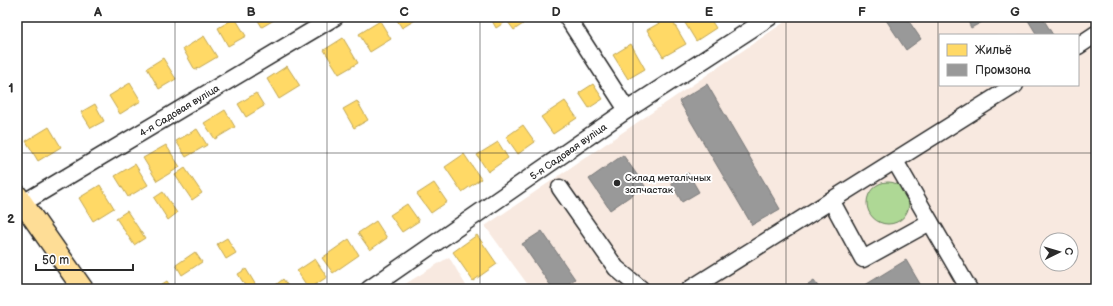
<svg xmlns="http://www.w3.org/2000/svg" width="1113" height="306" font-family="'Balsamiq Sans',sans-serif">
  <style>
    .built { fill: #f8e9e0; fill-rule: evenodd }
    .green { fill: #aed895; stroke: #6c8260 }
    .homes { fill: #ffd966; stroke: #bfa554 }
    .industry { fill: #999; stroke: #787878 }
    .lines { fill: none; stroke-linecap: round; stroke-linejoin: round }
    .minor-casing { stroke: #2b2b2b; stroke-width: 19 }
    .major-casing { stroke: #2b2b2b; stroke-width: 23 }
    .minor { stroke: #fff; stroke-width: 16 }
    .major { stroke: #fedd96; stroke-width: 20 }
    .grid { fill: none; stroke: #2b2b2b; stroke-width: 1; stroke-opacity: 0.55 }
    .poi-dot { fill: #2b2b2b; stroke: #fff; stroke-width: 1.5 }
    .labels { text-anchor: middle; stroke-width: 4; stroke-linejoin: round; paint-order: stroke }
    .street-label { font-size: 10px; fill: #2b2b2b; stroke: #fff }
    .poi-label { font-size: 10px; fill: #2b2b2b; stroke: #fff; text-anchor: start }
    .neatline { fill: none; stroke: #2b2b2b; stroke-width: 1.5 }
    .grid-label { font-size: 13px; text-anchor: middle; font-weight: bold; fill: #2b2b2b }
  </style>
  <rect width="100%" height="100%" fill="#fff"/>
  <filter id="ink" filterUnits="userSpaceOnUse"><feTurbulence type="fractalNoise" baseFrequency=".025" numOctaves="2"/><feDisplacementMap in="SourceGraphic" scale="8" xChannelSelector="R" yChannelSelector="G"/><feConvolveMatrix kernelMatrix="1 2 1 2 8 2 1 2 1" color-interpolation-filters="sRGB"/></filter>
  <g filter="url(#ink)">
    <g class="built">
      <path d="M 792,17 L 1096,17 L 1096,289 L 531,289 L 485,226 ZM 940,35 L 1078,35 L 1078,85 L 940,85 ZM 1047,240 L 1071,240 L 1071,264 L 1047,264 Z"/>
      <path d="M 449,257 L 468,289 L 397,289 Z"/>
    </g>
    <circle class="green" cx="888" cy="203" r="21"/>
    <g class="homes">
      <path d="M 256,17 L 279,17 L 262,27 Z"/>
      <path d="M 395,17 L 415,17 L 417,19 L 402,28 Z"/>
      <path d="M 490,17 L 513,17 L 496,28 Z"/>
      <path d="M 516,17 L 523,24 L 514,30 L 508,22 Z"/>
      <path d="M 670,17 L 686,44 L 663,57 L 647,30 Z"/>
      <path d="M 695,17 L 709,17 L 716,28 L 696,41 L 685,23 Z"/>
      <path d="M 235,18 L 246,36 L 228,46 L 218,28 Z"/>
      <path d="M 380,21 L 391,39 L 370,52 L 359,34 Z"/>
      <path d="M 204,36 L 217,57 L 195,70 L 183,49 Z"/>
      <path d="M 343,38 L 358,63 L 339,74 L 324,50 Z"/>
      <path d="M 631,44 L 645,69 L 628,79 L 613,55 Z"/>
      <path d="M 163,58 L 176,79 L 159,89 L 147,68 Z"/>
      <path d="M 287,66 L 300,86 L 279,99 L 267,79 Z"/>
      <path d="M 130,83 L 141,101 L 120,114 L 109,96 Z"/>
      <path d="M 593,84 L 603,99 L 589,108 L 579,93 Z"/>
      <path d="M 256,93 L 264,106 L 246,117 L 238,104 Z"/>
      <path d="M 357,101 L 368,120 L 354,128 L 343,109 Z"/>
      <path d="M 565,101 L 577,118 L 553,134 L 541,117 Z"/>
      <path d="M 95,104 L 104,121 L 91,128 L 81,112 Z"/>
      <path d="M 225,110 L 235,127 L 215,139 L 204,123 Z"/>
      <path d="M 523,125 L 535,142 L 518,154 L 506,137 Z"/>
      <path d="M 49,127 L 61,147 L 38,161 L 26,141 Z"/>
      <path d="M 197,129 L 207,145 L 186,157 L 176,141 Z"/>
      <path d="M 498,142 L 508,158 L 488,172 L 477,155 Z"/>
      <path d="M 166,145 L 180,167 L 157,181 L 143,158 Z"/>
      <path d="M 464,154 L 481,179 L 462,192 L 445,167 Z"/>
      <path d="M 135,164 L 148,185 L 128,197 L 115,176 Z"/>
      <path d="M 185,168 L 202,193 L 192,200 L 175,175 Z"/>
      <path d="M 434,183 L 447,202 L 431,213 L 417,194 Z"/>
      <path d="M 100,185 L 114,208 L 93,221 L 79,198 Z"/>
      <path d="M 163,192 L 177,213 L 168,220 L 154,198 Z"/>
      <path d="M 407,204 L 419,221 L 402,232 L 390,215 Z"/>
      <path d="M 127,211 L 145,238 L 134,245 L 116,218 Z"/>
      <path d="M 376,221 L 387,238 L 370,250 L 358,233 Z"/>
      <path d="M 477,235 L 497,264 L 473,281 L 453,252 Z"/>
      <path d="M 227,238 L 236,253 L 226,259 L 217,244 Z"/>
      <path d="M 349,239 L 359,255 L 333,273 L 322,258 Z"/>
      <path d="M 195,252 L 202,262 L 182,275 L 176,265 Z"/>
      <path d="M 315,259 L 327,277 L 309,289 L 297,271 Z"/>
      <path d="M 246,269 L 257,287 L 255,289 L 247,289 L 238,274 Z"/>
      <path d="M 283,279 L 290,289 L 271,289 Z"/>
      <path d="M 167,281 L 172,289 L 161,289 L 159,286 Z"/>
    </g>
    <g class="industry">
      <path d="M 884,17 L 906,17 L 921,39 L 906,50 Z"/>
      <path d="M 970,17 L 979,17 L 982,22 L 971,28 L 967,19 Z"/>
      <path d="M 1026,17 L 1042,17 L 1053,35 L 1037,35 Z"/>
      <path d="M 707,84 L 780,209 L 752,225 L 679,101 Z"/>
      <path d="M 623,155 L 645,186 L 610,210 L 589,179 Z"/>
      <path d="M 688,173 L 699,192 L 682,202 L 671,183 Z"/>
      <path d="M 542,231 L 575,279 L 561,289 L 553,289 L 522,244 Z"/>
      <path d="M 906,260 L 923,289 L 863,289 L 862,287 Z"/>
      <path d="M 814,281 L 820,289 L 802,289 Z"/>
    </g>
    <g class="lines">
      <defs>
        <g id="minor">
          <path d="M 567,17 L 627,110"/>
          <path d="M 1078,46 L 1096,34"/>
          <path d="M 895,161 L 969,289"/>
          <path d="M 560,188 L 616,268 L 641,289"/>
          <path d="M 831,200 L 863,259 L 930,222"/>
          <path d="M 23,203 L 335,17"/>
          <path d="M 369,289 L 627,110 L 770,17"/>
          <path d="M 690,289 L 1015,85"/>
        </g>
        <path id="major" d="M 17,195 L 83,289"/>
      </defs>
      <use href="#minor" class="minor-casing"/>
      <use href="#major" class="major-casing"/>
      <use href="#minor" class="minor"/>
      <use href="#major" class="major"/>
    </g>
  </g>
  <path class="grid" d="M 175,17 L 175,289M 327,17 L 327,289M 480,17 L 480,289M 633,17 L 633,289M 786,17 L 786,289M 938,17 L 938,289M 17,153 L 1096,153"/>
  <circle class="poi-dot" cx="617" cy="183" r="4"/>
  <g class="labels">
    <g class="street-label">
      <text transform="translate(179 110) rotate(-31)" y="4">4-я Садовая вуліца</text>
      <text transform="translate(568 151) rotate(-35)" y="4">5-я Садовая вуліца</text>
    </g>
    <g class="poi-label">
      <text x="625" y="181">Склад металічных<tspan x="625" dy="12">запчастак</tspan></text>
    </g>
  </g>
  <rect width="1113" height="306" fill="none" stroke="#fff" stroke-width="44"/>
  <rect x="939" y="34" width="140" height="52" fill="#ffffff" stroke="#aaaaaa"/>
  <rect x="947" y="44" width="20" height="12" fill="#ffd966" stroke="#aaaaaa"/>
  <text x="975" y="54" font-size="12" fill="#2b2b2b">Жильё</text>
  <rect x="947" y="64" width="20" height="12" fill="#999999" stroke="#aaaaaa"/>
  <text x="975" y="74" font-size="12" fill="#2b2b2b">Промзона</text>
  <g transform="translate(1059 252) rotate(85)"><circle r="19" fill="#ffffff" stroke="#aaaaaa"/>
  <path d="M0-3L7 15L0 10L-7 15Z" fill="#2b2b2b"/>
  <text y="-6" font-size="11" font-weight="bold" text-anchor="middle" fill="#2b2b2b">С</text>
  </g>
  <path d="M36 264v6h97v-6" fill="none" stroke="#2b2b2b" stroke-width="2"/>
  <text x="42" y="264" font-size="12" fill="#2b2b2b" stroke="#ffffff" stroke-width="3" paint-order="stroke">50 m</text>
  <rect x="22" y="22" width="1069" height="262" class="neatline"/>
  <g class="grid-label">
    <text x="98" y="16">A</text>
    <text x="251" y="16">B</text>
    <text x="404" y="16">C</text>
    <text x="556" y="16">D</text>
    <text x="709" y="16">E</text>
    <text x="862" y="16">F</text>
    <text x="1015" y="16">G</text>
    <text x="11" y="92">1</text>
    <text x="11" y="223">2</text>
  </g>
</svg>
